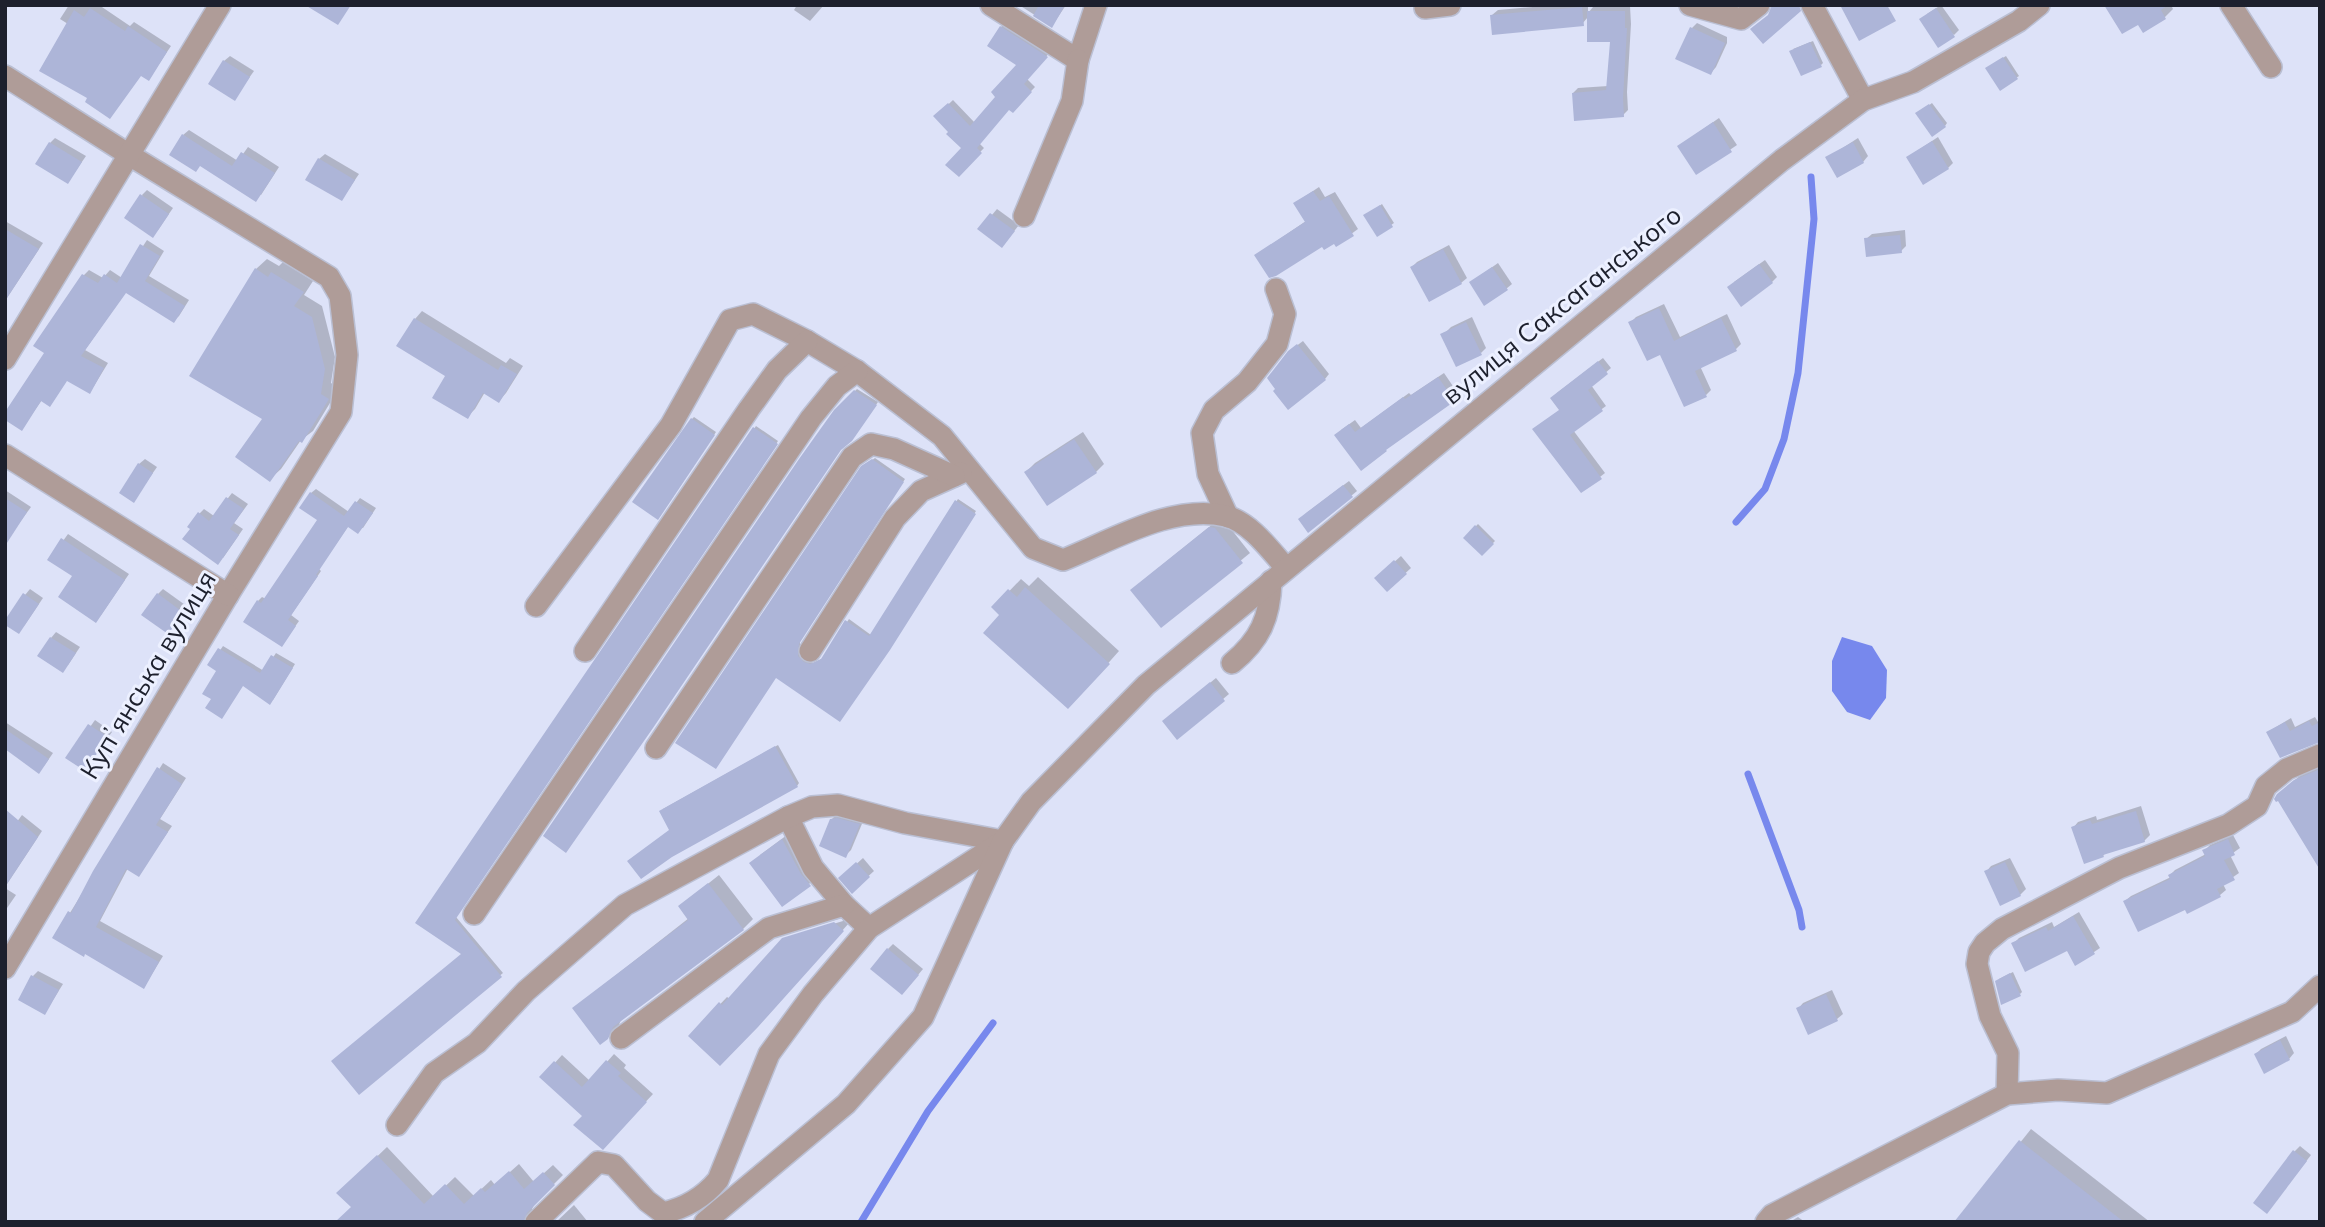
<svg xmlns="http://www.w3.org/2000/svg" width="2325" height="1227" font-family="Mulish,sans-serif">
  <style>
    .water { fill: #7788ed }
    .shadow { fill: #0003 }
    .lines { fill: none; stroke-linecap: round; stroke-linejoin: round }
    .stream { stroke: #7788ed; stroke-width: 7 }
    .building { fill: #adb5d8 }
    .minor-casing { stroke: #babfd3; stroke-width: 24 }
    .minor { stroke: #af9c98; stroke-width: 21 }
    .labels { text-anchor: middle; stroke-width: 6; stroke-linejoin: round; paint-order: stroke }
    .street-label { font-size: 26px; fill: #1d202d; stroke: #ecf0ff }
  </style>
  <rect width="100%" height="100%" fill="#dde2f8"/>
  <path class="water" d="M 1842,637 L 1872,646 L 1887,670 L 1886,698 L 1870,720 L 1847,712 L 1832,691 L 1832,661 Z"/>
  <g class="shadow">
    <path d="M 69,5 L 99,5 L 130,26 L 134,22 L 171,46 L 149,79 L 141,74 L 90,98 L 68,24 L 60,19 Z"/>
    <path d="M 797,5 L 824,5 L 810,21 L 794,10 Z"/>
    <path d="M 1019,5 L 1066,5 L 1052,26 Z"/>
    <path d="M 1556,5 L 1588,5 L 1588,13 L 1593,7 L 1630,6 L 1631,24 L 1627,92 L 1628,110 L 1623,115 L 1573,93 L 1578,88 L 1608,86 L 1612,40 L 1588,17 L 1582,24 L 1492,15 L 1498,10 Z"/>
    <path d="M 1941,5 L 1959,30 L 1954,35 L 1927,14 Z"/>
    <path d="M 2106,5 L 2171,5 L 2173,9 L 2165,17 L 2143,30 L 2138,22 Z"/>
    <path d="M 1005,23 L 1050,52 L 1027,79 L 1035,87 L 1013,110 L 1010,107 L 979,143 L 984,148 L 958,175 L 963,148 L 936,116 L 953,100 L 975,123 L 998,96 L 1019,65 L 1001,27 Z"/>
    <path d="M 1697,23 L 1727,37 L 1727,43 L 1716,67 L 1711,73 L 1692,28 Z"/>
    <path d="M 1813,41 L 1823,63 L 1821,65 L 1793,49 Z"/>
    <path d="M 230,56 L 254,71 L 234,99 L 224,61 Z"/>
    <path d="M 2006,56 L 2019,76 L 2016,78 L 1990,66 Z"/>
    <path d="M 1932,103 L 1947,123 L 1945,126 L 1920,112 Z"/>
    <path d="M 1719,118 L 1737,145 L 1696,173 L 1679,146 Z"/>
    <path d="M 189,130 L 238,161 L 248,147 L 279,167 L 261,195 L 183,135 Z"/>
    <path d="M 1938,137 L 1953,163 L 1948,168 L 1908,157 Z"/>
    <path d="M 55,138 L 86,156 L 68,182 L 50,143 Z"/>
    <path d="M 1858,138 L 1868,156 L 1863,162 L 1827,158 Z"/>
    <path d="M 325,154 L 359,174 L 342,199 L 319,159 Z"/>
    <path d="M 1319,187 L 1325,197 L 1335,192 L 1358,229 L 1336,245 L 1334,242 L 1256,255 L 1306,221 L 1295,203 Z"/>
    <path d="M 147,190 L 173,208 L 158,230 L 142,195 Z"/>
    <path d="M 1382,204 L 1394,223 L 1378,234 L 1368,214 Z"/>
    <path d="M 997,209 L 1019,225 L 1007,240 L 980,229 Z"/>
    <path d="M 5,221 L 43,243 L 5,301 Z"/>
    <path d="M 1905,230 L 1906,246 L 1901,251 L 1866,239 L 1872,234 Z"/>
    <path d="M 147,240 L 164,251 L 149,276 L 189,300 L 179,316 L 173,321 L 126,291 L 85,350 L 108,363 L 94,386 L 89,391 L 68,379 L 42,400 L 22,428 L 46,353 L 84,275 L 89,270 L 103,278 L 110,270 L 122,278 Z"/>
    <path d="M 1449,245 L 1467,278 L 1461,283 L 1412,267 L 1417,262 Z"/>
    <path d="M 267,259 L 279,266 L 283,262 L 313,281 L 304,295 L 322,306 L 335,357 L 331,383 L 339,388 L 313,431 L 301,440 L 281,469 L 270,479 L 264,418 L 256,269 Z"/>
    <path d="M 1765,260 L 1777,277 L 1772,282 L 1734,282 Z"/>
    <path d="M 1498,263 L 1512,284 L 1506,289 L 1471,282 Z"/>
    <path d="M 1664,304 L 1680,337 L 1727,314 L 1741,344 L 1736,349 L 1700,366 L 1711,390 L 1706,395 L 1630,323 L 1636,317 Z"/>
    <path d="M 422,311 L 506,363 L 510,358 L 523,366 L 506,393 L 499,401 L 485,392 L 475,409 L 468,416 L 415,319 Z"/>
    <path d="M 1472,317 L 1486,348 L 1481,353 L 1445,333 L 1451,327 Z"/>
    <path d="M 1303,341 L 1329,374 L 1325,379 L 1277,389 L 1295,347 Z"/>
    <path d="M 1603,358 L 1611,368 L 1591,385 L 1606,406 L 1573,430 L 1605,473 L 1582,491 L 1557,393 Z"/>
    <path d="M 1444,373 L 1459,395 L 1391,444 L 1341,430 L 1355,420 L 1361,428 L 1409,393 L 1411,395 Z"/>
    <path d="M 857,389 L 878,402 L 854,437 L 842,447 L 836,411 Z"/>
    <path d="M 694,417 L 716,432 L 660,516 L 692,419 Z"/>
    <path d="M 756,426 L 778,441 L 456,917 L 503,973 L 359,1092 L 463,953 L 417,922 Z"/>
    <path d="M 1083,432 L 1104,464 L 1096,472 L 1026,472 L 1035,463 Z"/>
    <path d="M 875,458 L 905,479 L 800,640 L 800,654 L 806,661 L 814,663 L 823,658 L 849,619 L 871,635 L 956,502 L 958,499 L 976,511 L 891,646 L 776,676 L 866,465 Z"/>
    <path d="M 145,459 L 157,467 L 134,500 L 139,464 Z"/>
    <path d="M 1349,481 L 1357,491 L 1351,496 L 1305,514 Z"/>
    <path d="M 316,489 L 349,512 L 360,498 L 376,508 L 363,528 L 349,525 L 319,569 L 321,571 L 291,615 L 299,621 L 282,645 L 258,601 L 262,597 L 266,599 L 319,520 L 311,493 Z"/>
    <path d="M 5,490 L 31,507 L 12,533 L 5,529 Z"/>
    <path d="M 232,493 L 248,504 L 234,523 L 243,529 L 223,558 L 199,514 L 204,509 L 214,516 Z"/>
    <path d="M 1219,519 L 1224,520 L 1250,553 L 1161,626 L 1141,582 Z"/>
    <path d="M 1478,524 L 1495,541 L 1482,554 L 1465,538 Z"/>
    <path d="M 68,534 L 129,574 L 101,615 L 75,576 L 50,559 Z"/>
    <path d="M 1401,556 L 1411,568 L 1387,590 L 1382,573 Z"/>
    <path d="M 1038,577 L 1119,651 L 1079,696 L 994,607 L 1021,579 L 1029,586 Z"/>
    <path d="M 30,589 L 43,598 L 24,626 L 25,595 Z"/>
    <path d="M 163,589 L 188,607 L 174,626 L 158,594 Z"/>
    <path d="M 56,632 L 80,647 L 68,665 L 51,638 Z"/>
    <path d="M 223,646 L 264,671 L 276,653 L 295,664 L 273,700 L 243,685 L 213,699 L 219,671 L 210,665 Z"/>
    <path d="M 1216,678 L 1229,694 L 1178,737 L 1169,716 Z"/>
    <path d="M 2315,717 L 2318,722 L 2320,721 L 2320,741 L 2268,732 L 2291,718 L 2295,727 Z"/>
    <path d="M 95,720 L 112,732 L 85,769 L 68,758 Z"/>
    <path d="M 5,722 L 53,753 L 44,766 L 5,747 Z"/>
    <path d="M 778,745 L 799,783 L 797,786 L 671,830 L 663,809 Z"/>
    <path d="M 163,763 L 186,778 L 160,819 L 172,826 L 139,874 L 128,868 L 100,921 L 163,956 L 144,987 L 86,952 L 55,937 Z"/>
    <path d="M 2318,768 L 2320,771 L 2279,799 L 2284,789 L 2301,775 Z"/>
    <path d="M 2141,806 L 2150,835 L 2144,841 L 2106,852 L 2103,856 L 2073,828 L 2078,822 L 2096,816 L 2097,820 Z"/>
    <path d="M 837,814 L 864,819 L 851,850 L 846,855 L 831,820 Z"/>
    <path d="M 22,815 L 42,831 L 5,887 L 5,838 Z"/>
    <path d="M 791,832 L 818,876 L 809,884 L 760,855 Z"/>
    <path d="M 2233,835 L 2240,848 L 2230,855 L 2239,873 L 2223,884 L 2226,890 L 2220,895 L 2188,912 L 2186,907 L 2125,901 L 2131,896 L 2171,877 L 2170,875 L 2175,870 L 2206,854 L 2204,851 L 2210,845 Z"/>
    <path d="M 863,858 L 874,871 L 852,891 L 841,878 Z"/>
    <path d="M 2010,858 L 2026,889 L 2020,895 L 1986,872 L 1991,866 Z"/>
    <path d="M 719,875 L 753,919 L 743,929 L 621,1020 L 618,1027 L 607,1038 L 574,1008 L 689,918 L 680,906 Z"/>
    <path d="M 5,888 L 16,895 L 5,911 Z"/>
    <path d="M 2079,912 L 2100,948 L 2076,964 L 2067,949 L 2013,944 L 2019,938 L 2052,922 L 2054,927 Z"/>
    <path d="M 841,916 L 849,923 L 765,1018 L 690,1036 L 727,997 L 730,999 L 783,939 L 843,921 L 842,918 L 788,934 L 791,931 Z"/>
    <path d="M 893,944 L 923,969 L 907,988 L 888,949 Z"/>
    <path d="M 38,971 L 63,984 L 45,1013 L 33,976 Z"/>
    <path d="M 2013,972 L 2022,992 L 2020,994 L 1999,979 Z"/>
    <path d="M 1832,990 L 1843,1014 L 1837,1019 L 1798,1009 L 1803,1003 Z"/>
    <path d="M 2286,1036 L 2294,1053 L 2289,1059 L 2256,1054 L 2261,1049 Z"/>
    <path d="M 614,1054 L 626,1065 L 624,1068 L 653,1094 L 610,1140 L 542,1077 L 562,1055 L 590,1081 Z"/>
    <path d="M 2031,1129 L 2150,1222 L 1957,1222 Z"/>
    <path d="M 2300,1146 L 2311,1155 L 2272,1206 L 2294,1152 Z"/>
    <path d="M 387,1147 L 434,1197 L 455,1177 L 474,1196 L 491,1180 L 495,1185 L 519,1164 L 534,1182 L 553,1165 L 563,1175 L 535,1203 L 532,1209 L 535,1222 L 337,1222 L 353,1207 L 339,1193 Z"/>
    <path d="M 574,1205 L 588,1222 L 556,1222 Z"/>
    <path d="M 1798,1217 L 1805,1222 L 1790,1222 L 1793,1220 Z"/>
  </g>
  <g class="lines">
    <g class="stream">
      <path d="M 1736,522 L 1765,489 L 1784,439 L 1798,373 L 1814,219 L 1811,177"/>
      <path d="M 1748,774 L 1799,910 L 1802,927"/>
      <path d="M 861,1222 L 928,1111 L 993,1023"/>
    </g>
  </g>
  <g class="building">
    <path d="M 305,5 L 351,5 L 338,25 Z"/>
    <path d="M 1039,5 L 1065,5 L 1052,28 L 1033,16 Z"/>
    <path d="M 1772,5 L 1799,5 L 1801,11 L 1763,44 L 1750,29 L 1768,15 Z"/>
    <path d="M 1840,5 L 1887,5 L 1896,21 L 1859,41 Z"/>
    <path d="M 2104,5 L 2168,5 L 2161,10 L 2166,19 L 2143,33 L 2138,25 L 2122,34 Z"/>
    <path d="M 1582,7 L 1584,26 L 1492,35 L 1490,15 Z"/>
    <path d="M 90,8 L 125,31 L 128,26 L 167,52 L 149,81 L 141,76 L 110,119 L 85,102 L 87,98 L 39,71 L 74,10 L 84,17 Z"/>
    <path d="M 1936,8 L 1955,37 L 1938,48 L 1919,19 Z"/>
    <path d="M 1587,11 L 1625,11 L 1625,28 L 1627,28 L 1623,98 L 1624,117 L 1574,121 L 1572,93 L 1606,90 L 1610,42 L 1587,42 Z"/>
    <path d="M 1000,26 L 1048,57 L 1024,84 L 1032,92 L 1013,113 L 1009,110 L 977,148 L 982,153 L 959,177 L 945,165 L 961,148 L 946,134 L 948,132 L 933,116 L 948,103 L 970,126 L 995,97 L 991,92 L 1016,65 L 987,46 Z"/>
    <path d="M 1690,27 L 1725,43 L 1711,75 L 1675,59 Z"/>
    <path d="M 1810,42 L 1822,67 L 1801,76 L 1789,51 Z"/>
    <path d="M 2003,57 L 2018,79 L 2000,91 L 1985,68 Z"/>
    <path d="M 223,60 L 250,77 L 235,101 L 208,84 Z"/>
    <path d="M 1929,104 L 1946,127 L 1932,137 L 1915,113 Z"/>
    <path d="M 1713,122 L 1732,152 L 1696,175 L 1677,146 Z"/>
    <path d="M 182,134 L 232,166 L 241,152 L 275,173 L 256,202 L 200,166 L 196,172 L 169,155 Z"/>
    <path d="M 1932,141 L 1949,169 L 1923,185 L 1906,157 Z"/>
    <path d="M 49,142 L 82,162 L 68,184 L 35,164 Z"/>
    <path d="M 1853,142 L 1864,163 L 1837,178 L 1825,157 Z"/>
    <path d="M 318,158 L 355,180 L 342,201 L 305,180 Z"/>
    <path d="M 1313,191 L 1320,201 L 1329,196 L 1354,236 L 1336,247 L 1334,244 L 1324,250 L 1322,247 L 1276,276 L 1269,278 L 1254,255 L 1305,222 L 1293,203 Z"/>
    <path d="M 140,194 L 169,214 L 153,238 L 124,218 Z"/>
    <path d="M 1380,205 L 1393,227 L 1377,237 L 1363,215 Z"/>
    <path d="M 990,213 L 1015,231 L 1002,248 L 977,229 Z"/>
    <path d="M 5,229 L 39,249 L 5,301 Z"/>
    <path d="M 1900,235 L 1902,253 L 1866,257 L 1864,238 Z"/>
    <path d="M 140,244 L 160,256 L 145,281 L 185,306 L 174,323 L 126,293 L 81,356 L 104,368 L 90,394 L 67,381 L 50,407 L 41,401 L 22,431 L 5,420 L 5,412 L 44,353 L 33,346 L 82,274 L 98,283 L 104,274 L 117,283 Z"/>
    <path d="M 1443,249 L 1462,284 L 1429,302 L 1410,267 Z"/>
    <path d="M 1759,264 L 1773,283 L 1741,307 L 1727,287 Z"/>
    <path d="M 1492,267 L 1508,290 L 1484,306 L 1469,282 Z"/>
    <path d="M 255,268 L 268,277 L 271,272 L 304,292 L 294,306 L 312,317 L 325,369 L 321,394 L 329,399 L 302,443 L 299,441 L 270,482 L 235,457 L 262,419 L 189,376 Z"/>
    <path d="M 1659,308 L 1674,341 L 1721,318 L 1737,351 L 1695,371 L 1707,397 L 1684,407 L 1660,355 L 1647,361 L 1628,322 Z"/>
    <path d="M 414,318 L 498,370 L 501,365 L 517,374 L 499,403 L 483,393 L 468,419 L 432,398 L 445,376 L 396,346 Z"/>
    <path d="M 1466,322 L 1482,355 L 1456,367 L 1440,334 Z"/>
    <path d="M 1297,344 L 1326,380 L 1288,410 L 1273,391 L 1275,389 L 1267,378 L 1288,351 Z"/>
    <path d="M 1598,361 L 1608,374 L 1588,390 L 1603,411 L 1570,435 L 1602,479 L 1581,493 L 1532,429 L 1559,410 L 1550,398 Z"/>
    <path d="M 1438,377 L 1455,401 L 1386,450 L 1387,451 L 1361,471 L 1334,435 L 1349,424 L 1355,432 L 1403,397 L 1405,399 Z"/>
    <path d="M 854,390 L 877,405 L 852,441 L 841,450 L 653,728 L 566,853 L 543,836 L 799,459 L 834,410 Z"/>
    <path d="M 691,418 L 715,435 L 658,520 L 632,502 Z"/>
    <path d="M 753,427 L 778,444 L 455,920 L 502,977 L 359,1095 L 331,1061 L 461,954 L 415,923 Z"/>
    <path d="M 1074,439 L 1097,473 L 1047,506 L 1024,472 Z"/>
    <path d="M 872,459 L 904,482 L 799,644 L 798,656 L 804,662 L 810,664 L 821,659 L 845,620 L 869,636 L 955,500 L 976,514 L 890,650 L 840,722 L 776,678 L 716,769 L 675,743 L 861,466 Z"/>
    <path d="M 138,463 L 153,473 L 134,503 L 119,493 Z"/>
    <path d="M 1343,485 L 1353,497 L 1308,533 L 1298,519 Z"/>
    <path d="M 310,492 L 344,516 L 355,501 L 373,513 L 358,534 L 348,527 L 316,575 L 318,576 L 288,620 L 296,626 L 282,647 L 243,622 L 257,600 L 261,603 L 317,520 L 299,508 Z"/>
    <path d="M 226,497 L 244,509 L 230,529 L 239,535 L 218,565 L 182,539 L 190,529 L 187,527 L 198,512 L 209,521 Z"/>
    <path d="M 5,498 L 27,512 L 5,546 Z"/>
    <path d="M 1475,525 L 1494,544 L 1482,556 L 1463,538 Z"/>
    <path d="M 1209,527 L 1215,528 L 1243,563 L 1161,628 L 1130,590 Z"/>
    <path d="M 61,538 L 125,580 L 96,623 L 58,597 L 72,576 L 47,560 Z"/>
    <path d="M 1394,560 L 1407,574 L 1387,592 L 1374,578 Z"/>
    <path d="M 1025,587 L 1110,664 L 1068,709 L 983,633 L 999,615 L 991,607 L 1008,589 L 1017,597 Z"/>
    <path d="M 23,593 L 39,604 L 19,634 L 5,625 L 5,620 Z"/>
    <path d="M 157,593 L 184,613 L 168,634 L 141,615 Z"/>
    <path d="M 50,637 L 76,653 L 63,673 L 37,656 Z"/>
    <path d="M 218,648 L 260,673 L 271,655 L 293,668 L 270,705 L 243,686 L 222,719 L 205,708 L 211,699 L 202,694 L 216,671 L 207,665 Z"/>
    <path d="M 1210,682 L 1225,701 L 1177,740 L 1162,721 Z"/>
    <path d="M 2309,721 L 2312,726 L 2320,722 L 2320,742 L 2280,758 L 2266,732 L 2285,722 L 2290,731 Z"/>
    <path d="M 88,724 L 108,737 L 85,771 L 65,758 Z"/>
    <path d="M 5,729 L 49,759 L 39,774 L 5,749 Z"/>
    <path d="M 775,746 L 798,787 L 672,857 L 641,879 L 627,861 L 669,830 L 659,811 Z"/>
    <path d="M 157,767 L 182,784 L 156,825 L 168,832 L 139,877 L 126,869 L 96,927 L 159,962 L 144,989 L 85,954 L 84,957 L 52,938 L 68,911 L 71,913 L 93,871 Z"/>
    <path d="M 2320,769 L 2320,870 L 2278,801 L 2276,802 L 2274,799 L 2277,794 L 2294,780 Z"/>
    <path d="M 5,809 L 38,837 L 5,887 Z"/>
    <path d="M 2136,811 L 2145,842 L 2103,855 L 2104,857 L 2084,864 L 2071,827 L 2090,820 L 2092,824 Z"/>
    <path d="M 837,818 L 860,824 L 846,858 L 819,846 L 830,819 Z"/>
    <path d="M 782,839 L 801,874 L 811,886 L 782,907 L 749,863 Z"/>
    <path d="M 2228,839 L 2235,855 L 2224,860 L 2235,880 L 2217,889 L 2221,897 L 2187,914 L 2185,910 L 2138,932 L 2123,901 L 2170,879 L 2168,875 L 2205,856 L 2202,850 Z"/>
    <path d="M 856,862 L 870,877 L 852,894 L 838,878 Z"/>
    <path d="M 2005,862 L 2021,896 L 2000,906 L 1984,871 Z"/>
    <path d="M 708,883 L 744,930 L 613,1027 L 608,1039 L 600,1045 L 572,1008 L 688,920 L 678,906 Z"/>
    <path d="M 2073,916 L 2095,954 L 2075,966 L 2067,951 L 2025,972 L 2011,943 L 2046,927 L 2048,931 Z"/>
    <path d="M 834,922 L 844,931 L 758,1027 L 720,1066 L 688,1036 L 719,1002 L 722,1005 L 782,938 Z"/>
    <path d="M 887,948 L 919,975 L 902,995 L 870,969 Z"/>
    <path d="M 2010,973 L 2021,996 L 2001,1005 L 1995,981 Z"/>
    <path d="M 31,975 L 59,990 L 45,1015 L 18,1000 Z"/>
    <path d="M 1826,994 L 1838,1021 L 1808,1035 L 1796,1008 Z"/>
    <path d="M 2280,1040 L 2290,1060 L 2264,1074 L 2254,1054 Z"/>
    <path d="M 606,1060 L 621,1073 L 618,1076 L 647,1102 L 603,1150 L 573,1125 L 582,1116 L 539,1077 L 554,1061 L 582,1087 Z"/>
    <path d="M 2019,1140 L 2124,1222 L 1954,1222 Z"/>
    <path d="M 2293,1150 L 2307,1161 L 2267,1214 L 2253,1203 Z"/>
    <path d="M 377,1155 L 424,1204 L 445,1184 L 464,1204 L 481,1188 L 485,1192 L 509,1171 L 524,1189 L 543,1172 L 555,1185 L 527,1213 L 523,1222 L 335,1222 L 351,1207 L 336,1193 Z"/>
  </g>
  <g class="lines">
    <defs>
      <g id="minor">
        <path d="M 991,5 L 1078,60 L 1096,5"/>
        <path d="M 1690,5 L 1741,19 L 1759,5"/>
        <path d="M 1812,5 L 1863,100"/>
        <path d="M 2231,5 L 2271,67"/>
        <path d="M 1425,8 L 1450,5"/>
        <path d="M 5,76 L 131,156 L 329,277 L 340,296 L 347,355 L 341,412 L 228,595 L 5,968"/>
        <path d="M 1024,216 L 1072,101 L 1078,60"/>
        <path d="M 5,359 L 220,5"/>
        <path d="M 5,455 L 228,595"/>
        <path d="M 1228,517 L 1208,474 L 1202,433 L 1214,410 L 1247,382 L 1277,344 L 1285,314 L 1276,289"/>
        <path d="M 536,606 L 671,425 L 730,320 L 753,314 L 807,341 L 857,371 L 942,436 L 1033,548 L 1063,560 C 1111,541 1173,503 1226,516 C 1251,523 1270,550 1286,568"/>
        <path d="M 585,651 L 749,409 L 777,370 L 807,341"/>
        <path d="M 810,651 L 895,518 L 921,491 L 961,473"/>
        <path d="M 1232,663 C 1260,640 1270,618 1271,581"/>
        <path d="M 656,748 L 852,457 L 871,444 L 894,449 L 954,476"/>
        <path d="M 788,817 L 813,868 L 844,905 L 869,928"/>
        <path d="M 474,914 L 811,418 L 837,386 L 857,371"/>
        <path d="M 621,1038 L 769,928 L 844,905"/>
        <path d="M 2007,1094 L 2008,1053 L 1990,1016 L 1977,964 L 1979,952 L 1985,943 L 2002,929 L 2119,868 L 2228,825 L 2257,806 L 2266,786 L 2287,769 L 2320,755"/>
        <path d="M 397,1125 L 434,1073 L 477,1043 L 526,991 L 625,905 L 788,817 L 812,807 L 838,805 L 905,823 L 1003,841"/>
        <path d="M 536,1222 L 598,1162 L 614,1165 L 647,1201 L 663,1213 C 686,1208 703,1198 718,1180 L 769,1054 L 813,994 L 869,928 L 1003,841"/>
        <path d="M 705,1222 L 846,1104 L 923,1017 L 1003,841 L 1031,802 L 1146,685 L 1782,160 L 1863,100 L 1913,82 L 2019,21 L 2039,5"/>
        <path d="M 1766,1222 L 1772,1215 L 2007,1094 L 2058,1090 L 2107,1093 L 2292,1012 L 2320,986"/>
      </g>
    </defs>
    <use href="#minor" class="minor-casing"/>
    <use href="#minor" class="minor"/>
  </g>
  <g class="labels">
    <g class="street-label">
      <text transform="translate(1562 305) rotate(-39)" y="9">вулиця Саксаганського</text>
      <text transform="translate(148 675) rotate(-59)" y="9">Купʼянська вулиця</text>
    </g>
  </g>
  <rect width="2325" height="1227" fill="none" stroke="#1d202d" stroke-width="14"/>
</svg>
